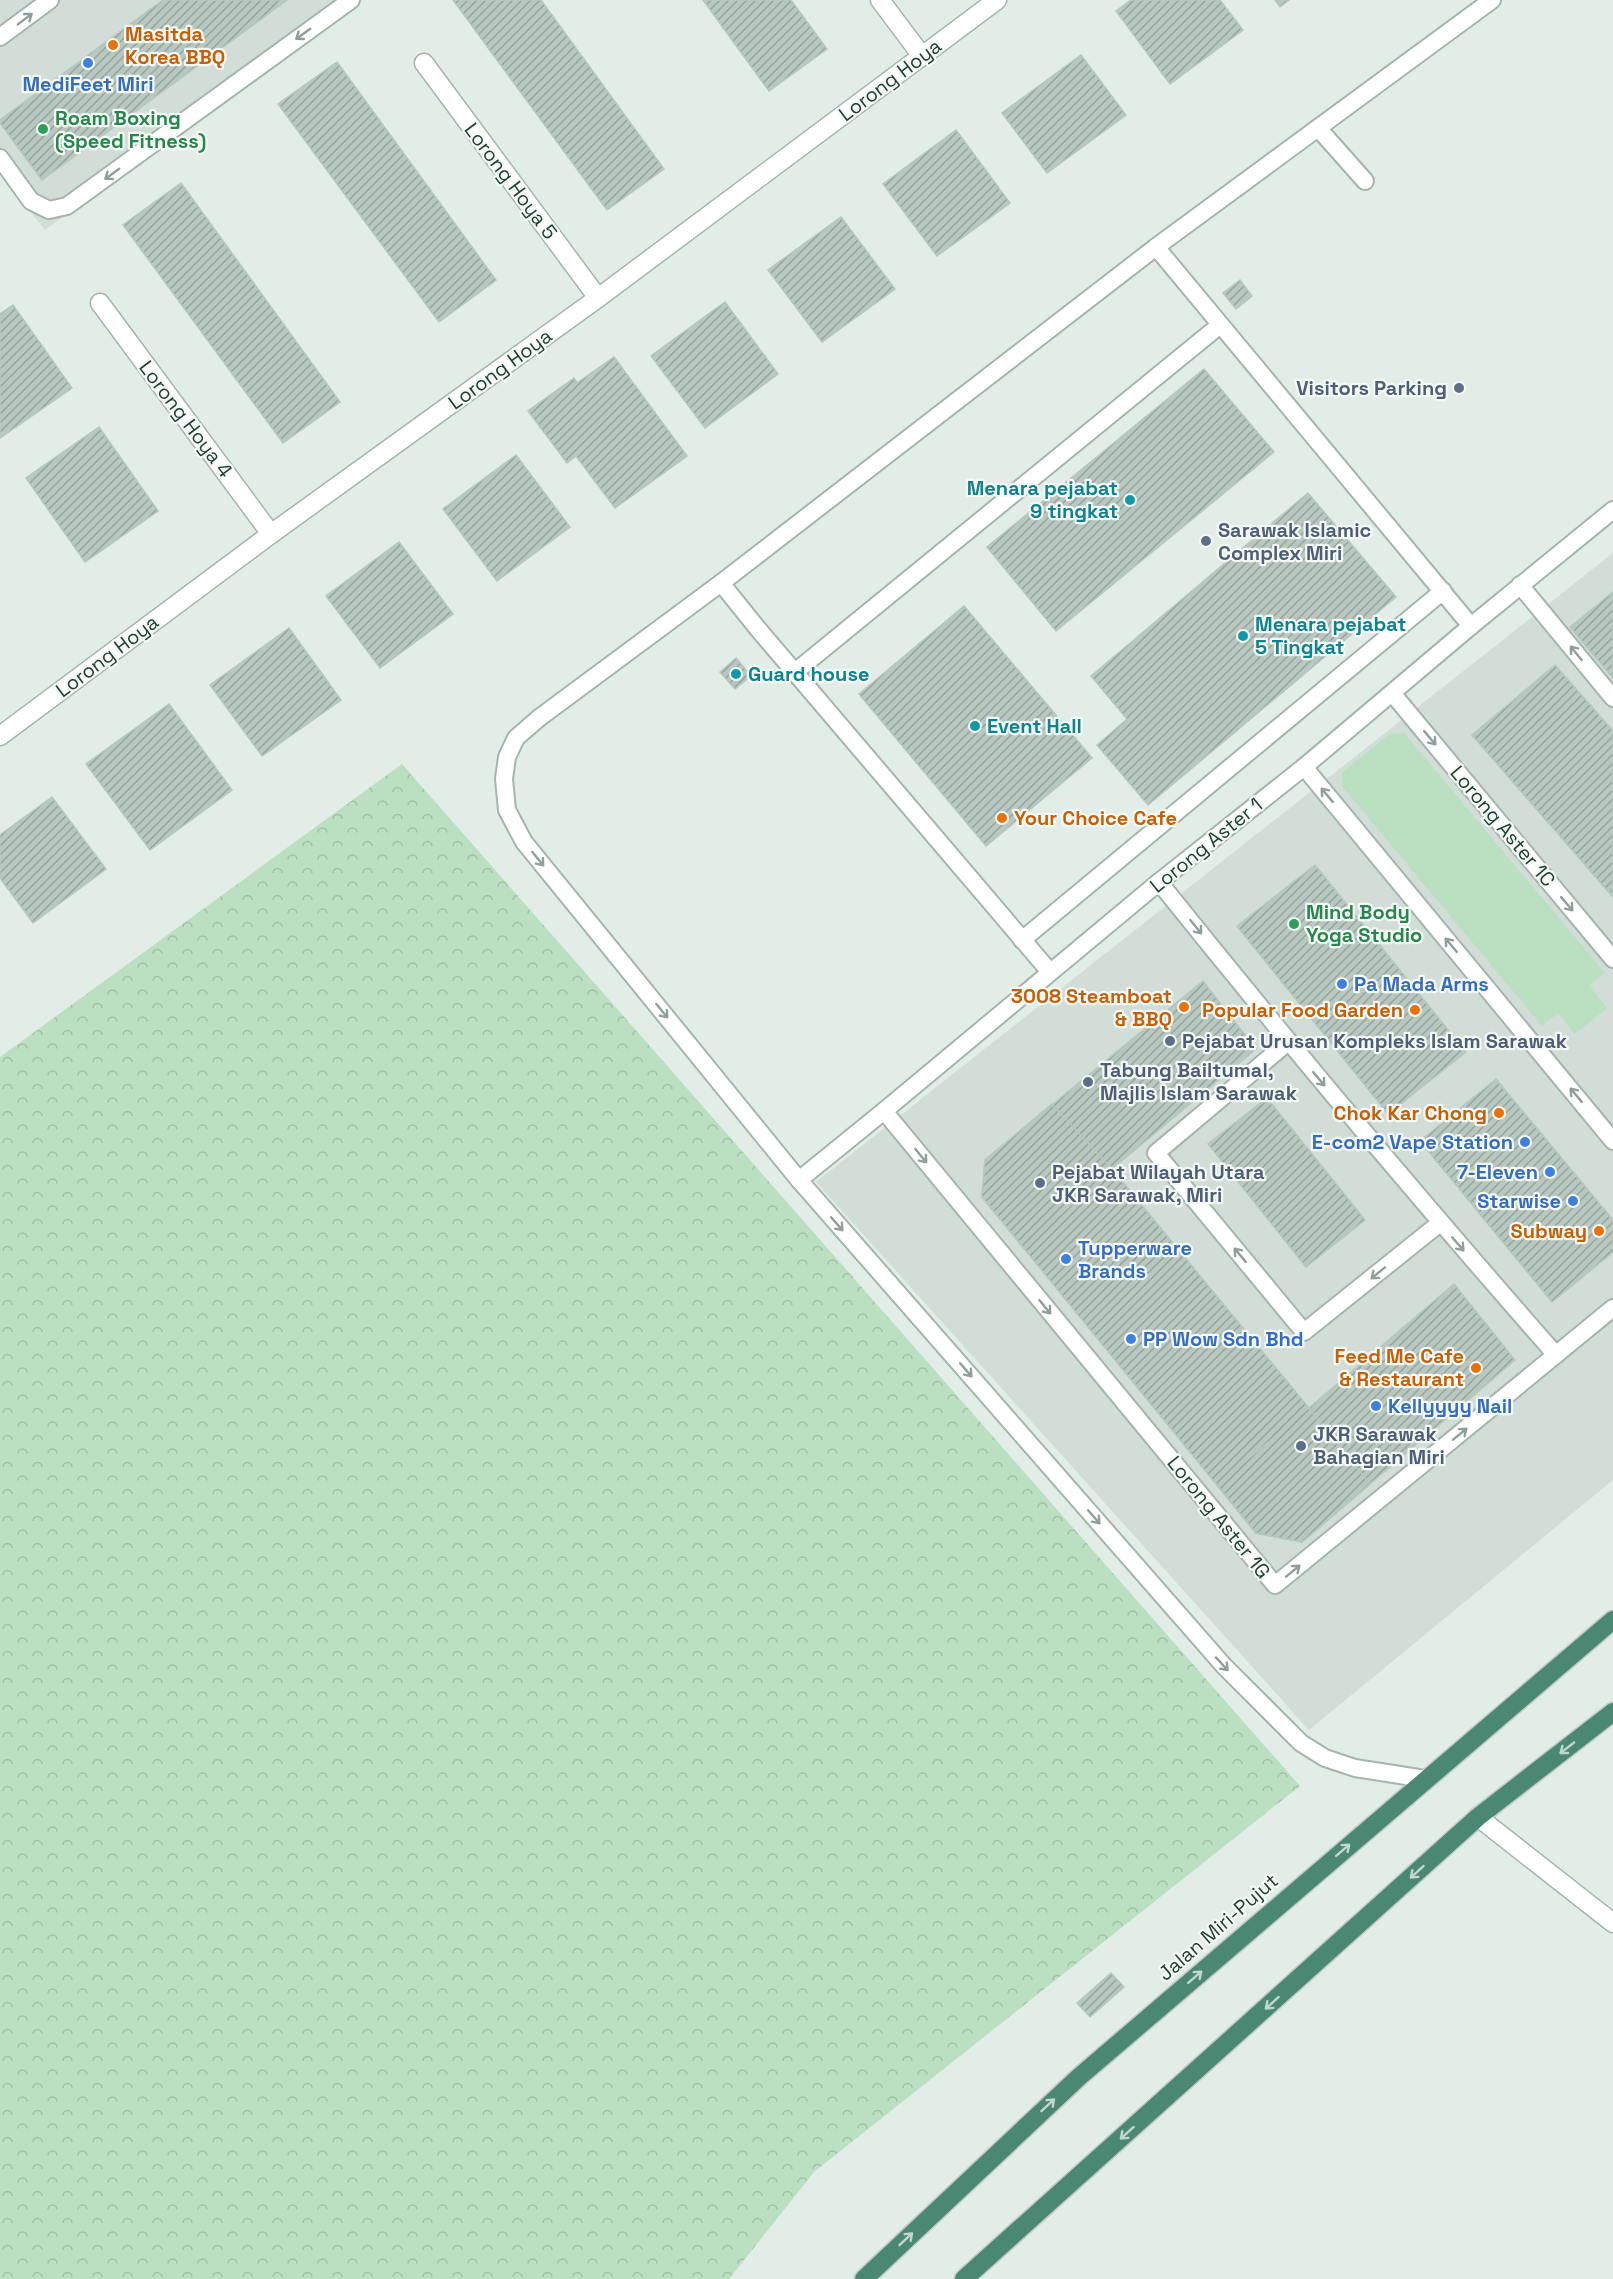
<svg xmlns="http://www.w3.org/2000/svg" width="1613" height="2279" font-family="'Space Grotesk',sans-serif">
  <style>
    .built { fill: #d1ddd6 }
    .forest { fill: url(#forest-crowns) }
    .park { fill: #bbdfc1 }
    .building { fill: url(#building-hatch); stroke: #b5c7be; stroke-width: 1.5 }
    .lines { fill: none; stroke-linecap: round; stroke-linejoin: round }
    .service-casing { stroke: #a5b5ae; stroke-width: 20 }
    .minor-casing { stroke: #a5b5ae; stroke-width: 21 }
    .trunk-casing { stroke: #c1c9c6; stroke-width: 21 }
    .service { stroke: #fff; stroke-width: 16 }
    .minor { stroke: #fff; stroke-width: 18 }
    .trunk { stroke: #4a8874; stroke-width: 18 }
    .oneway { stroke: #909f9a }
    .oneway2 { stroke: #c1d7cf }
    .food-dot { fill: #e8710a; stroke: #f4f9f6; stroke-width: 2 }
    .shop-dot { fill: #3f7fe0; stroke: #f4f9f6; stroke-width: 2 }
    .leisure-dot { fill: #2e9e5b; stroke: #f4f9f6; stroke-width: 2 }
    .service-dot { fill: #5c6f8a; stroke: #f4f9f6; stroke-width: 2 }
    .culture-dot { fill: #0f9aa8; stroke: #f4f9f6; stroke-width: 2 }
    .labels { text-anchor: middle; stroke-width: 4.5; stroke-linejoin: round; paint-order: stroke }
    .food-label { font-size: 20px; font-weight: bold; fill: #c56008; stroke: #f4f9f6; text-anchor: end }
    .street-label { font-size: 20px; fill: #223f34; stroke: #f4f9f6 }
    .shop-label { font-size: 20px; font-weight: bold; fill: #366cbe; stroke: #f4f9f6; text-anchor: start }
    .leisure-label { font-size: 20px; font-weight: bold; fill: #27864d; stroke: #f4f9f6; text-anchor: start }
    .service-label { font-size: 20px; font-weight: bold; fill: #4e5e75; stroke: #f4f9f6; text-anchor: start }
    .culture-label { font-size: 20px; font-weight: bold; fill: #0d838f; stroke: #f4f9f6; text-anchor: start }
  </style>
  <defs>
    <pattern id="forest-crowns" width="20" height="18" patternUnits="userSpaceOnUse" patternTransform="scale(1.5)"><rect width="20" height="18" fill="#bbdfc1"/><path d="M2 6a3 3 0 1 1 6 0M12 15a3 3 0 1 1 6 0" fill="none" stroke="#a0c0a6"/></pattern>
    <pattern id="building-hatch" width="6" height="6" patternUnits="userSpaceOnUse" patternTransform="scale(1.5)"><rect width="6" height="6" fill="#b8c8c0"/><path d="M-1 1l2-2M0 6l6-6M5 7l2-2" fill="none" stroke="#95a49d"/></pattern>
  </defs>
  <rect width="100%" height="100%" fill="#e3ede8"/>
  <g class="built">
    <path d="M 0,0 L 362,0 L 45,230 L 0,173 Z"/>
    <path d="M 1613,553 L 1613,1480 L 1309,1730 L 816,1182 Z"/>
  </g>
  <path class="forest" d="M 402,764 L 1300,1786 L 814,2172 L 729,2279 L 0,2279 L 0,1057 Z"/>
  <path class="park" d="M 1404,733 L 1605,973 L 1589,986 L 1607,1008 L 1575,1034 L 1558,1013 L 1542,1026 L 1342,786 L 1342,773 L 1389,734 Z"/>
  <g class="building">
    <path d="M 163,0 L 287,0 L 42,180 L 0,123 L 0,120 Z"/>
    <path d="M 453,0 L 541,0 L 664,169 L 607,210 Z"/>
    <path d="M 703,0 L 791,0 L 827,49 L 769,91 Z"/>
    <path d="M 1131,0 L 1220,0 L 1243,30 L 1170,84 L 1116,11 Z"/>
    <path d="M 1275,0 L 1289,0 L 1280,7 Z"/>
    <path d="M 1081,55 L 1126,115 L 1047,173 L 1002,113 Z"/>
    <path d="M 337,62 L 496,280 L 439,322 L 278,104 Z"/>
    <path d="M 956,130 L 1010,203 L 937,256 L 883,184 Z"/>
    <path d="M 181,183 L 340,402 L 283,443 L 123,225 Z"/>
    <path d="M 841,217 L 895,289 L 822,342 L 768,270 Z"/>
    <path d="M 1240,280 L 1252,296 L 1236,309 L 1223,293 Z"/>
    <path d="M 725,302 L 778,374 L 705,428 L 651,356 Z"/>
    <path d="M 13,305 L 72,388 L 0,438 L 0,314 Z"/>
    <path d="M 614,357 L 687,456 L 615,508 L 576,456 L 567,463 L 528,411 L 574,378 L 577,383 Z"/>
    <path d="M 1204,369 L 1274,452 L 1056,631 L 987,547 Z"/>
    <path d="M 99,427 L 158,511 L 85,562 L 26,478 Z"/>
    <path d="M 516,455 L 570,527 L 497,581 L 443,509 Z"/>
    <path d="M 1308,493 L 1396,597 L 1148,805 L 1097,745 L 1127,719 L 1091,676 Z"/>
    <path d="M 399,542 L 453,614 L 380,668 L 326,596 Z"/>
    <path d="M 1613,592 L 1613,678 L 1570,627 Z"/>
    <path d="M 964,606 L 1092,758 L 986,846 L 859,694 Z"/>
    <path d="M 289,628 L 341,700 L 262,756 L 210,685 Z"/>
    <path d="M 736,658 L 751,676 L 735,689 L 720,672 Z"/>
    <path d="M 1555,665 L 1613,731 L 1613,897 L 1472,735 Z"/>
    <path d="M 169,704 L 232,790 L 150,850 L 86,764 Z"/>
    <path d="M 52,797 L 106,869 L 33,923 L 0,878 L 0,835 Z"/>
    <path d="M 1315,865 L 1466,1052 L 1388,1114 L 1237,926 Z"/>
    <path d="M 1203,981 L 1256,1049 L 1112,1169 L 1309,1408 L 1454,1284 L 1515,1360 L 1302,1542 L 1256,1533 L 982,1197 L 985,1160 Z"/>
    <path d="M 1496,1079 L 1613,1220 L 1613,1252 L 1552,1302 L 1420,1141 Z"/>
    <path d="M 1267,1098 L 1365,1220 L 1306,1267 L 1208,1144 Z"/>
    <path d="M 1052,1104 L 1112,1169 L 1023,1247 L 982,1197 L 985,1160 Z"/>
    <path d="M 1309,1408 L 1370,1484 L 1302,1542 L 1256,1533 L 1217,1485 Z"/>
    <path d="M 1111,1973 L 1124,1987 L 1090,2017 L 1077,2003 Z"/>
  </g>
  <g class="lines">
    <defs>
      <g id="service">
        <path d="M 0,37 L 50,0"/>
        <path d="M 1318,128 L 1365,181"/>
        <path d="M 0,158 L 31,201 L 49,210 L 67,206 L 351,0"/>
        <path d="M 1156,247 L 1471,626"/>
        <path d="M 721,583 L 758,629 L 1050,972"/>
        <path d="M 1520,585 L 1613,698"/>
        <path d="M 795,672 L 1220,325"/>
        <path d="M 1392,693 L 1613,959"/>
        <path d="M 1304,767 L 1613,1141"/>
        <path d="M 1159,882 C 1288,1043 1420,1200 1556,1355"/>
        <path d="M 1022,940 L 1443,591"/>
        <path d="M 1288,1042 L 1156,1153 L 1304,1332 L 1440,1223"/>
        <path d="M 884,1111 L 1275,1585 L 1613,1308"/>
        <path d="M 799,1180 L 884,1111 L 1159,882 L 1304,767 L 1471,626 L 1613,510"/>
        <path d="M 1425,1779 L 1355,1768 L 1325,1758 L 1301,1743 L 1224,1666 L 799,1180 L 524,842 L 507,810 L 504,779 L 507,757 L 516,738 L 539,718 L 721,583 L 1156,247 L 1492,0"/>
      </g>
      <g id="minor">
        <path d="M 880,0 L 922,56"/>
        <path d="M 424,63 L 598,298"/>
        <path d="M 100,303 L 271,534"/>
        <path d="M 0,736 L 271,534 L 598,298 L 997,0"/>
        <path d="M 1478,1817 L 1613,1923"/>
      </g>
      <g id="trunk">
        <path d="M 864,2279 L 1079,2077 L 1613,1620"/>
        <path d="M 964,2279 L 1478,1817 L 1613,1712"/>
      </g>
    </defs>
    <use href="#service" class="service-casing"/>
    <use href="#minor" class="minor-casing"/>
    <use href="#trunk" class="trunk-casing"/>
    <use href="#service" class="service"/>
    <use href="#minor" class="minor"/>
    <use href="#trunk" class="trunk"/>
  </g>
  <defs><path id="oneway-shaft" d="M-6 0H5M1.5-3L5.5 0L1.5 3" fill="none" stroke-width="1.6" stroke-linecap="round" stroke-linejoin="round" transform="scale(1.5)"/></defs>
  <g class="oneway">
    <use href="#oneway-shaft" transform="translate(25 19) rotate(-37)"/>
    <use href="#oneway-shaft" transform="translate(303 34) rotate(144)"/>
    <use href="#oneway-shaft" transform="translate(112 174) rotate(144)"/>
    <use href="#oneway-shaft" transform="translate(1576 653) rotate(-129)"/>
    <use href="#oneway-shaft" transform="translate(1430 738) rotate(50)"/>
    <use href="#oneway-shaft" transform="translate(1327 795) rotate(-130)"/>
    <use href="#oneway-shaft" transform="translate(538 859) rotate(51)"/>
    <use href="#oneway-shaft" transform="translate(1567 904) rotate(50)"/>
    <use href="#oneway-shaft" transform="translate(1196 927) rotate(51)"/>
    <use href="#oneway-shaft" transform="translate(1451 945) rotate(-130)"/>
    <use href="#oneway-shaft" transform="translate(662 1011) rotate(51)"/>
    <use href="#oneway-shaft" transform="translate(1319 1079) rotate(50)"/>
    <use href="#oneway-shaft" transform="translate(1576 1095) rotate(-130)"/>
    <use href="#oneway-shaft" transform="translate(921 1156) rotate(51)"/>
    <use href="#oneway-shaft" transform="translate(837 1224) rotate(49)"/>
    <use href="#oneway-shaft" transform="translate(1458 1244) rotate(49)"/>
    <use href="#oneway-shaft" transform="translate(1240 1255) rotate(-130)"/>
    <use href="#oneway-shaft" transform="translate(1378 1273) rotate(141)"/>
    <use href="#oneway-shaft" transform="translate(1045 1307) rotate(51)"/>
    <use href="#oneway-shaft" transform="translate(966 1370) rotate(49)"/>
    <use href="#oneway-shaft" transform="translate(1460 1434) rotate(-39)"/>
    <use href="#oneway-shaft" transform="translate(1094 1517) rotate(49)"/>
    <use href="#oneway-shaft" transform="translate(1293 1571) rotate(-39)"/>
    <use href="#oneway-shaft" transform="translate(1222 1664) rotate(47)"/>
  </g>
  <g class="oneway2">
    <use href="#oneway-shaft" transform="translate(1567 1748) rotate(142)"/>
    <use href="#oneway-shaft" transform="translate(1343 1850) rotate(-41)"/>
    <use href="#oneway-shaft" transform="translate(1417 1872) rotate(138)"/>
    <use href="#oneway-shaft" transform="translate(1195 1977) rotate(-41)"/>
    <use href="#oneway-shaft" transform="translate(1272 2003) rotate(138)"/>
    <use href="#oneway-shaft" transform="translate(1048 2105) rotate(-43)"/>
    <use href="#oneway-shaft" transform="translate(1127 2133) rotate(138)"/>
    <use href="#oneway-shaft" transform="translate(906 2239) rotate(-43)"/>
  </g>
  <g class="food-dot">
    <circle cx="113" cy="45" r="6"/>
    <circle cx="1002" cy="818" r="6"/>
    <circle cx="1184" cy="1007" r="6"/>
    <circle cx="1415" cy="1010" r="6"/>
    <circle cx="1499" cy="1113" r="6"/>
    <circle cx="1599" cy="1231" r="6"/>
    <circle cx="1476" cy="1368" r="6"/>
  </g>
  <g class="shop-dot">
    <circle cx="88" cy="63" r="6"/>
    <circle cx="1342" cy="984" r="6"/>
    <circle cx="1525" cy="1142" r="6"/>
    <circle cx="1550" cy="1172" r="6"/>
    <circle cx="1573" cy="1201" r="6"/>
    <circle cx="1066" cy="1259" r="6"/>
    <circle cx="1131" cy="1339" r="6"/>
    <circle cx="1376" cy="1406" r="6"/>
  </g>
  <g class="leisure-dot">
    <circle cx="43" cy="129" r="6"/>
    <circle cx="1294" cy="924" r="6"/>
  </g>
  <g class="service-dot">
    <circle cx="1459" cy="388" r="6"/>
    <circle cx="1206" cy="541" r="6"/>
    <circle cx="1170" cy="1041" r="6"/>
    <circle cx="1088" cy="1082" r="6"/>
    <circle cx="1040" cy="1183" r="6"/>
    <circle cx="1301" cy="1446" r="6"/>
  </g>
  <g class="culture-dot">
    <circle cx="1130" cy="500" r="6"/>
    <circle cx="1243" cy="636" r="6"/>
    <circle cx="736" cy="674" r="6"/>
    <circle cx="975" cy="726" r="6"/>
  </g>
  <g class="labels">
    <g class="food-label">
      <text x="125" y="41" text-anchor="start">Masitda<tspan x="125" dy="23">Korea BBQ</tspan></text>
      <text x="1014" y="825" text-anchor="start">Your Choice Cafe</text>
      <text x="1172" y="1003">3008 Steamboat<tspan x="1172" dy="23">&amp; BBQ</tspan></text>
      <text x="1403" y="1017">Popular Food Garden</text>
      <text x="1487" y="1120">Chok Kar Chong</text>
      <text x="1587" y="1238">Subway</text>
      <text x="1464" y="1363">Feed Me Cafe<tspan x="1464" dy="23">&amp; Restaurant</tspan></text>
    </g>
    <g class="street-label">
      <text transform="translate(890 80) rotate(-37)" y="7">Lorong Hoya</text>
      <text transform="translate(511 181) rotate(53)" y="7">Lorong Hoya 5</text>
      <text transform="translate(500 369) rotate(-36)" y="7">Lorong Hoya</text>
      <text transform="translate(186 419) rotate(53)" y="7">Lorong Hoya 4</text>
      <text transform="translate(107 656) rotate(-37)" y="7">Lorong Hoya</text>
      <text transform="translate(1503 826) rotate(50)" y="7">Lorong Aster 1C</text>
      <text transform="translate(1206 845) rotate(-39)" y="7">Lorong Aster 1</text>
      <text transform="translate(1219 1517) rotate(51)" y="7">Lorong Aster 1G</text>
      <text transform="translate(1218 1927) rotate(-41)" y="7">Jalan Miri-Pujut</text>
    </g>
    <g class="shop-label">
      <text x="88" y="91" text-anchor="middle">MediFeet Miri</text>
      <text x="1354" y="991">Pa Mada Arms</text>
      <text x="1513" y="1149" text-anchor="end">E-com2 Vape Station</text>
      <text x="1538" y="1179" text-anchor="end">7-Eleven</text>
      <text x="1561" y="1208" text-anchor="end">Starwise</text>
      <text x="1078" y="1255">Tupperware<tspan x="1078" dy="23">Brands</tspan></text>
      <text x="1143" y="1346">PP Wow Sdn Bhd</text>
      <text x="1388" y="1413">Kellyyyy Nail</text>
    </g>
    <g class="leisure-label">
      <text x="55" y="125">Roam Boxing<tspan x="55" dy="23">(Speed Fitness)</tspan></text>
      <text x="1306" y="919">Mind Body<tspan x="1306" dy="23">Yoga Studio</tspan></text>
    </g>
    <g class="service-label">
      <text x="1447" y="395" text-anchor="end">Visitors Parking</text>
      <text x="1218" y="537">Sarawak Islamic<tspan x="1218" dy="23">Complex Miri</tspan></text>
      <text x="1182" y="1048">Pejabat Urusan Kompleks Islam Sarawak</text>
      <text x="1100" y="1077">Tabung Bailtumal,<tspan x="1100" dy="23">Majlis Islam Sarawak</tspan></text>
      <text x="1052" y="1179">Pejabat Wilayah Utara<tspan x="1052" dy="23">JKR Sarawak, Miri</tspan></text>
      <text x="1313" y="1441">JKR Sarawak<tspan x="1313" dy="23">Bahagian Miri</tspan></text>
    </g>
    <g class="culture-label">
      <text x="1118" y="495" text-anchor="end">Menara pejabat<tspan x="1118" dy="23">9 tingkat</tspan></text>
      <text x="1255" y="631">Menara pejabat<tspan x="1255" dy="23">5 Tingkat</tspan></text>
      <text x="748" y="681">Guard house</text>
      <text x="987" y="733">Event Hall</text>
    </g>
  </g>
</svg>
